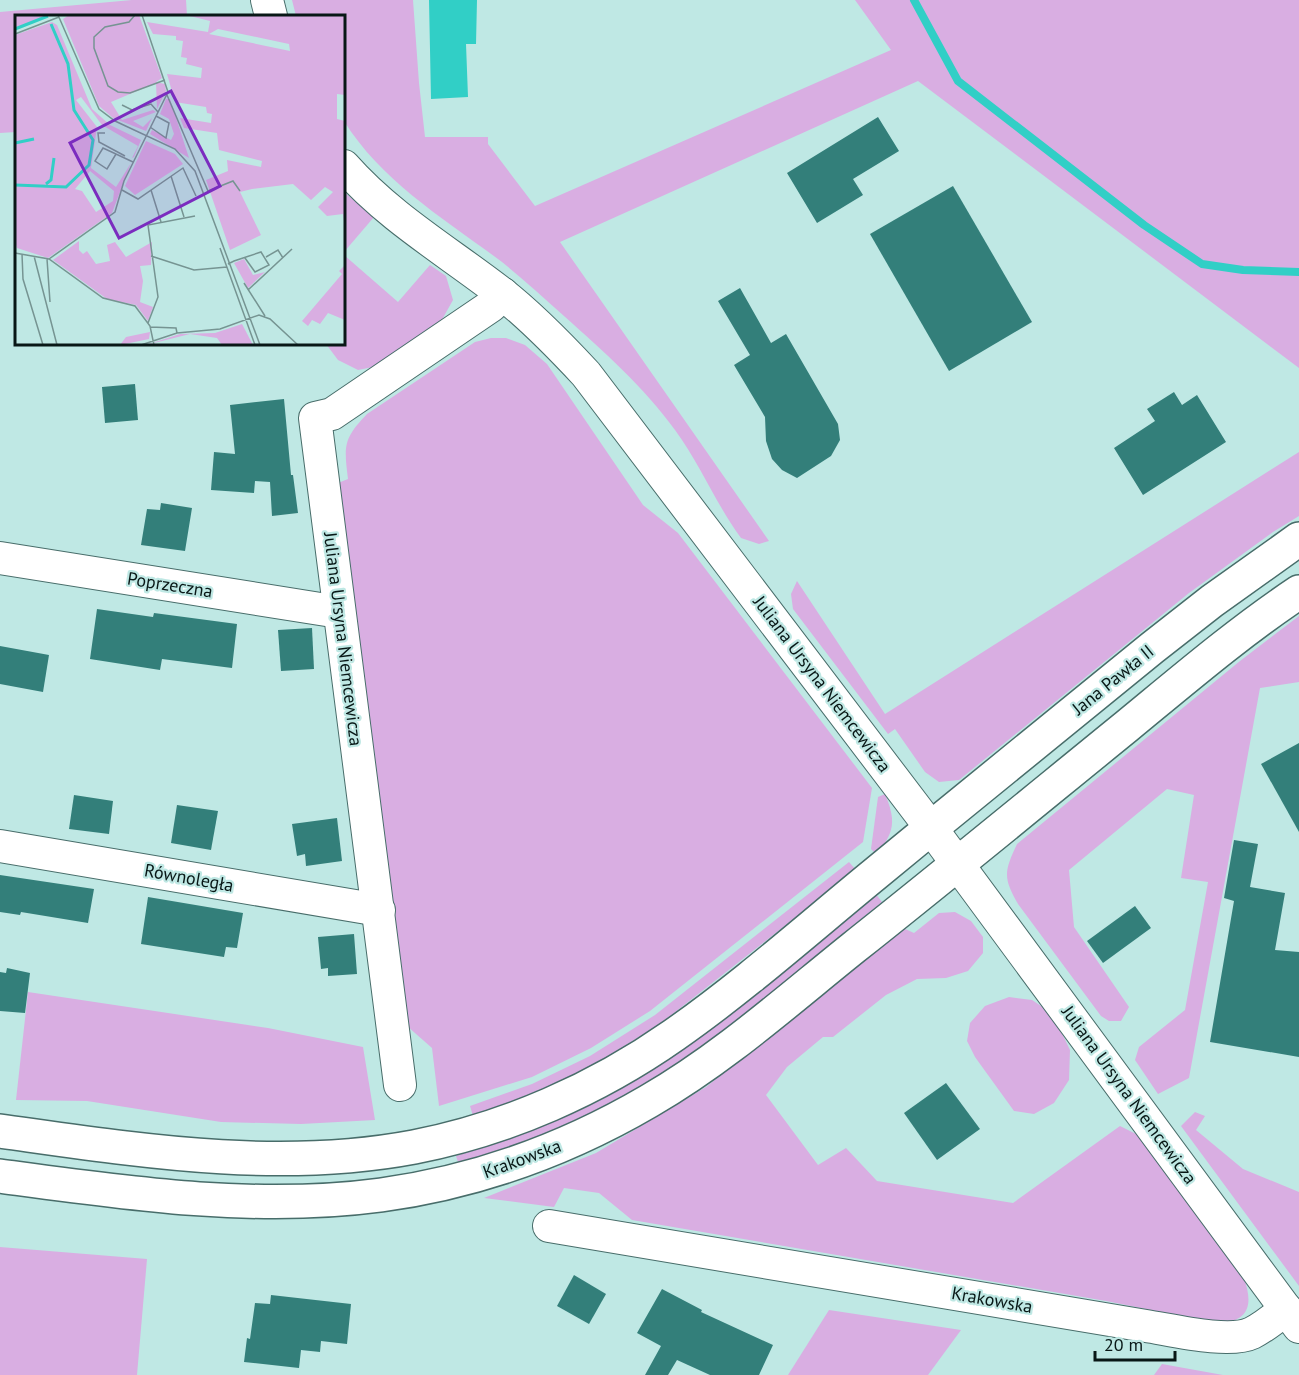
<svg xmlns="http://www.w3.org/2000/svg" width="1299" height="1375" font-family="'PT Sans',sans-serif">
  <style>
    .green { fill: #d9aee2 }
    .water { fill: #31cfc6 }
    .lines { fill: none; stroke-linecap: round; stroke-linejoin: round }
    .stream { stroke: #31cfc6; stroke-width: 8 }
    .building { fill: #337f7a }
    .minor-casing { stroke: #486d6a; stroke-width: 34 }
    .major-casing { stroke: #486d6a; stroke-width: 36 }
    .minor { stroke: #fff; stroke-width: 32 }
    .major { stroke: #fff; stroke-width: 33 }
    .labels { text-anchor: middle; stroke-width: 4.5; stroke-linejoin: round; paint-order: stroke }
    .street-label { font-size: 18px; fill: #081716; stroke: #bfe8e4 }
    .inset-river { fill: none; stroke: #31cfc6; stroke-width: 3 }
    .inset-road { fill: none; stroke: #769492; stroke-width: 1.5 }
    .view { fill: #7b2cbf; fill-opacity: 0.15; stroke: #7b2cbf; stroke-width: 3 }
    .inset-edge { fill: none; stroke: #081716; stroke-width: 3 }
  </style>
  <rect width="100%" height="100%" fill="#bfe8e4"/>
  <g class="green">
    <path d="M 132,0 L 186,0 L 187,16 L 16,16 L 16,132 L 0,133 L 0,12 Z"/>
    <path d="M 292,0 L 413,0 L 419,83 L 425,137 L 488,137 L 488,144 L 535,206 L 891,50 L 855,0 L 1299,0 L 1299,368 L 918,81 L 560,242 L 769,541 L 759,544 L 741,538 C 716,504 700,464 675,430 C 644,387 603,351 564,316 C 544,298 523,279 502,262 C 446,220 382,182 344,121 L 344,16 L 296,16 Z"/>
    <path d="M 344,192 L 374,217 L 344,252 Z"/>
    <path d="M 344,255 L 398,302 L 430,265 L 446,276 L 453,300 L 439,325 L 378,366 L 358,370 L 338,360 L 326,344 L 344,344 Z"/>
    <path d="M 491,338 L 506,338 L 525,345 L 547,364 L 643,505 L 678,533 L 872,788 L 863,842 L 650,1011 L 591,1048 L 532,1077 L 439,1106 L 432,1048 L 407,1026 L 338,483 L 348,479 C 344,446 343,439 367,414 L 475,342 Z"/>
    <path d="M 1299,452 L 1299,516 L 1273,532 L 1189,593 L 959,780 L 939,782 L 925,772 L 895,729 L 888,734 L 793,609 L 791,594 L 797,581 L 885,714 Z"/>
    <path d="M 1299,616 L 1299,682 L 1260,688 L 1189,1078 L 1158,1094 L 1135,1060 L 1139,1047 L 1185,1010 L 1208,882 L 1181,878 L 1194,795 L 1167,789 L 1069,870 L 1074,927 L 1129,1007 L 1121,1021 L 1109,1021 L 1101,1016 L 1018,904 C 1003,877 1004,872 1017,844 L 1240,661 Z"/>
    <path d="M 885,794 C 896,820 895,833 876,854 L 871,849 L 878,797 Z"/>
    <path d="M 849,862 L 856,870 L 660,1024 L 594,1065 L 529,1097 L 473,1116 L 470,1106 L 532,1084 L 590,1056 L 655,1015 Z"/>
    <path d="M 875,893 L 882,902 C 783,982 687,1070 571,1125 C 536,1142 496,1153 459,1165 L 456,1156 C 515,1136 576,1117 629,1084 C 717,1029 795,958 875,893 Z"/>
    <path d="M 955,912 L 971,921 L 983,937 L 983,953 L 968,971 L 946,978 L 917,979 L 886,995 L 833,1037 L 823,1037 L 787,1067 L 766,1095 L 818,1165 L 846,1148 L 877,1181 L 1013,1203 L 1120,1126 L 1138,1135 L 1244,1278 C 1253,1304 1250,1320 1220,1324 L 1106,1301 L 632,1220 L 599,1193 L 564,1188 L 554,1207 L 484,1198 L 596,1153 L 706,1087 L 903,928 L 914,933 L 939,913 Z"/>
    <path d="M 28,992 L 268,1028 L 363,1047 L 375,1120 L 301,1124 L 221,1122 L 87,1101 L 16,1100 Z"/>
    <path d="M 1009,997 L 1032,1000 L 1047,1010 L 1058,1025 L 1070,1050 L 1069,1080 L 1054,1103 L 1034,1114 L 1014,1111 L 975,1057 L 967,1041 L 970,1023 L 985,1006 Z"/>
    <path d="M 1195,1112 L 1205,1116 L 1196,1130 L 1243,1169 L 1299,1192 L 1299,1286 L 1181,1126 Z"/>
    <path d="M 0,1247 L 147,1259 L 137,1375 L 0,1375 Z"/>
    <path d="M 829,1310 L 961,1330 L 928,1375 L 788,1375 Z"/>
    <path d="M 1162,1364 L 1223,1375 L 1154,1375 Z"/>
  </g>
  <path class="water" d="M 429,0 L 477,0 L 476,44 L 466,44 L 468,97 L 431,99 Z"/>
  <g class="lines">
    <path class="stream" d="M 914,0 L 958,81 L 1144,225 L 1202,264 L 1243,270 L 1299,272"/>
  </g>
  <g class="building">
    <path d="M 878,117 L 899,151 L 853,179 L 863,195 L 817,223 L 787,173 Z"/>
    <path d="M 953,186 L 1032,322 L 949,371 L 870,234 Z"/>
    <path d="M 740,288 L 771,343 L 786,334 L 838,424 L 840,440 L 831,456 L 797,478 L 782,470 L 772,459 L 766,441 L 765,417 L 734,365 L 750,355 L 718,301 Z"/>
    <path d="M 135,384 L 138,420 L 105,423 L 102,387 Z"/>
    <path d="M 1174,392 L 1182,405 L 1197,395 L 1226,442 L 1143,495 L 1114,448 L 1155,421 L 1147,409 Z"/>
    <path d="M 284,399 L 291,475 L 293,475 L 298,513 L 272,516 L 270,482 L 255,481 L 254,493 L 211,490 L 214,452 L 235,454 L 230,405 Z"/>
    <path d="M 161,503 L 192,508 L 185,551 L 141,545 L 147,509 L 160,510 Z"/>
    <path d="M 97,609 L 153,617 L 154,613 L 237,624 L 232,668 L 162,659 L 160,670 L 90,659 Z"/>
    <path d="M 312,628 L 314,669 L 281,671 L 278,630 Z"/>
    <path d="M 0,646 L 49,655 L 43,692 L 0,684 Z"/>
    <path d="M 1299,743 L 1299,832 L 1261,764 Z"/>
    <path d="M 74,795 L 113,801 L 109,834 L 69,829 Z"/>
    <path d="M 177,805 L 218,811 L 211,850 L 171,843 Z"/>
    <path d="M 337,818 L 342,861 L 306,866 L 305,854 L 297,856 L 292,824 Z"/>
    <path d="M 1234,840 L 1258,844 L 1250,887 L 1285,893 L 1275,950 L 1299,952 L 1299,1057 L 1210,1042 L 1234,901 L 1224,898 Z"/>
    <path d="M 0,875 L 94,889 L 88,923 L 21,912 L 20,915 L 0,912 Z"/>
    <path d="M 148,897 L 243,913 L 237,948 L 226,947 L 224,957 L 141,944 Z"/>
    <path d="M 1135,906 L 1151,928 L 1103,963 L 1087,941 Z"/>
    <path d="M 354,934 L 357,974 L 328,976 L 328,968 L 321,969 L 318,937 Z"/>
    <path d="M 7,968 L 30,973 L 25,1013 L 0,1011 L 0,972 L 6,973 Z"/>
    <path d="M 946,1083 L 980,1129 L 937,1160 L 904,1113 Z"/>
    <path d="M 574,1275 L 606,1294 L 589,1324 L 557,1306 Z"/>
    <path d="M 662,1289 L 702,1310 L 701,1312 L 773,1345 L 759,1375 L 710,1375 L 677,1360 L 668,1375 L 645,1375 L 661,1346 L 637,1333 Z"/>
    <path d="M 271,1295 L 351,1304 L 347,1344 L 321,1341 L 320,1352 L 301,1350 L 299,1368 L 244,1362 L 247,1338 L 250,1339 L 255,1303 L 270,1304 Z"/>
  </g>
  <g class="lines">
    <defs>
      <g id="minor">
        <path d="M 267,0 L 271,16"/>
        <path d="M 344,166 C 389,217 447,251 500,292 C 531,316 559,345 586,374 L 931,828 L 1299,1327"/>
        <path d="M 0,558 L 339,612"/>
        <path d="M 0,846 L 379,910"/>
        <path d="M 400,1085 L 315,418 L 332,414 L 491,306 L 503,294"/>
        <path d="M 549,1226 L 1146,1326 C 1172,1330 1229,1344 1252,1333 C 1264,1327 1275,1318 1286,1309"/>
      </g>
      <g id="major">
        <path d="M 0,1131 C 137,1150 276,1173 414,1147 C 507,1129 597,1089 674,1035 C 744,986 809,928 875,874 C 967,798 1060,723 1152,648 L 1212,601 L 1299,539"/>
        <path d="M 0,1176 C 126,1193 254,1212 381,1195 C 476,1182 567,1149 649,1101 C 722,1059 787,1001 853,948 C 945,875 1036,800 1127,726 C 1183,680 1239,632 1299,592"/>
      </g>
    </defs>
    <use href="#minor" class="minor-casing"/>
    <use href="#major" class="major-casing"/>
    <use href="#minor" class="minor"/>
    <use href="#major" class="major"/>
  </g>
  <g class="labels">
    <g class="street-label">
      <text transform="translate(170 585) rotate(9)" y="6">Poprzeczna</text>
      <text transform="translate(343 639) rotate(83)" y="6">Juliana Ursyna Niemcewicza</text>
      <text transform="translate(1113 680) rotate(-39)" y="6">Jana Pawła II</text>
      <text transform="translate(822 684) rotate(53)" y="6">Juliana Ursyna Niemcewicza</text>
      <text transform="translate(189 878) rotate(10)" y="6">Równoległa</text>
      <text transform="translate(1129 1095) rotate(54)" y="6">Juliana Ursyna Niemcewicza</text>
      <text transform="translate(522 1159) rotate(-20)" y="6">Krakowska</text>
      <text transform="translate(992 1300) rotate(10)" y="6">Krakowska</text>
    </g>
  </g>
  <g transform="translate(15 15)">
    <rect width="330" height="330" fill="#bfe8e4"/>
    <path d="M 0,0 L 35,0 L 0,14 ZM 54,0 L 124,0 L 147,63 L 141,67 L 150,69 L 151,76 L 142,94 L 141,68 L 96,87 L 107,105 L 138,95 L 141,97 L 118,106 L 128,112 L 137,103 L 131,116 L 98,103 L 84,91 L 48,4 ZM 171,0 L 330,0 L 330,80 L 322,79 L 322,104 L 330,106 L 330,213 L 328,199 L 312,201 L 303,192 L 318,177 L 310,172 L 296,185 L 278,169 L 237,174 L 225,177 L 246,220 L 215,235 L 191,165 L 213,156 L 212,145 L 246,152 L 247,146 L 204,135 L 202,118 L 169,113 L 165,103 L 196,108 L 197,99 L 192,98 L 191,92 L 160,87 L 152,59 L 186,63 L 187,53 L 171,49 L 172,43 L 166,42 L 168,26 L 161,25 L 161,21 L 138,19 L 132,7 L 193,17 L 195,6 ZM 203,14 L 274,29 L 275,36 L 194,19 ZM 37,7 L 42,10 L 77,94 L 95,110 L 126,125 L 119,142 L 117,143 L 123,131 L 87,110 L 66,82 L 61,85 L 82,112 L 76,153 L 101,172 L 116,148 L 97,198 L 33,243 L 2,233 L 0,226 L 0,20 ZM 75,156 L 99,176 L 98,186 L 81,197 L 67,176 L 60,174 ZM 151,84 L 155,84 L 174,143 L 135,119 L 137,115 L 156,125 L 159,119 L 154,104 L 145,99 ZM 131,126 L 160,139 L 168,149 L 120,180 L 110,171 ZM 64,226 L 64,235 L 68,239 L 72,236 L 81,249 L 95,246 L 92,230 L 100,227 L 111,242 L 137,227 L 136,250 L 125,251 L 128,266 L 125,287 L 138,292 L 133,306 L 121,290 L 92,284 L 38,245 ZM 229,244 L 238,260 L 250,257 L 233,273 L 219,248 ZM 330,250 L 330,305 L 313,298 L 305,309 L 297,305 L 293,311 L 287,306 L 327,259 L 324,256 ZM 227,309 L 238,330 L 207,330 L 202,323 L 175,319 L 131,330 L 165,319 L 200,318 ZM 135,317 L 134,324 L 105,330 L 111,322 Z" fill="#d9aee2" fill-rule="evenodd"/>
    <path class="inset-river" d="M 0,14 L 33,1M 0,128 L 19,124M 31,169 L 36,165 L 39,143M 0,170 L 51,172 L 74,150 L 78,125 L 59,95 L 53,49 L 36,9"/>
    <path class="inset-road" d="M 43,0 L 84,94 L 100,106 L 160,134 L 180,156 L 245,330M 120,0 L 114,7 L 90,12 L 79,22 L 79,33 L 93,71 L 103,77 L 115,78 L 150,65M 0,19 L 44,2M 152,80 L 193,176 L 218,166 L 225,176M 107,90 L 117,95 L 136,89 L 143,97M 135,112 L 151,123 L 154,108 L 141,101M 90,118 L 83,118 L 84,127 L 110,141M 101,139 L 88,133 L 80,146 L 92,154 L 101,139 L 118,147M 156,161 L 169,202M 107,175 L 123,184 L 168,153 L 181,181M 136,175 L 146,207M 205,233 L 240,330M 0,238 L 34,244 L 88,283 L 120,291 L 135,311 L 139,330M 7,239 L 8,264 L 28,330M 19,241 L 42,330M 136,241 L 179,255 L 212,252M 251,242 L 263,235 L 268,243M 32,244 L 35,287M 34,244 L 100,197 L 109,166 L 153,77 L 127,0M 213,249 L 219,246 L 246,237 L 254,250 L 240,257 L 230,243M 229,268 L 250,301M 233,275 L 277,234M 133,308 L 143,282 L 133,210 L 180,201M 135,312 L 161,313 L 162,318M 126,330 L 162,318 L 205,314 L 244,300 L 255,304 L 283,330"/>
    <path class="view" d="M 156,76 L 205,171 L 104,223 L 55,128 Z"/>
    <rect width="330" height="330" class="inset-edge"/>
  </g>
  <path d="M1095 1351v9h80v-9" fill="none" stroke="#081716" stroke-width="3"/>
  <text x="1104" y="1351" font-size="18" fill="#081716" stroke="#bfe8e4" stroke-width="4.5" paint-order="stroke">20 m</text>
</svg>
